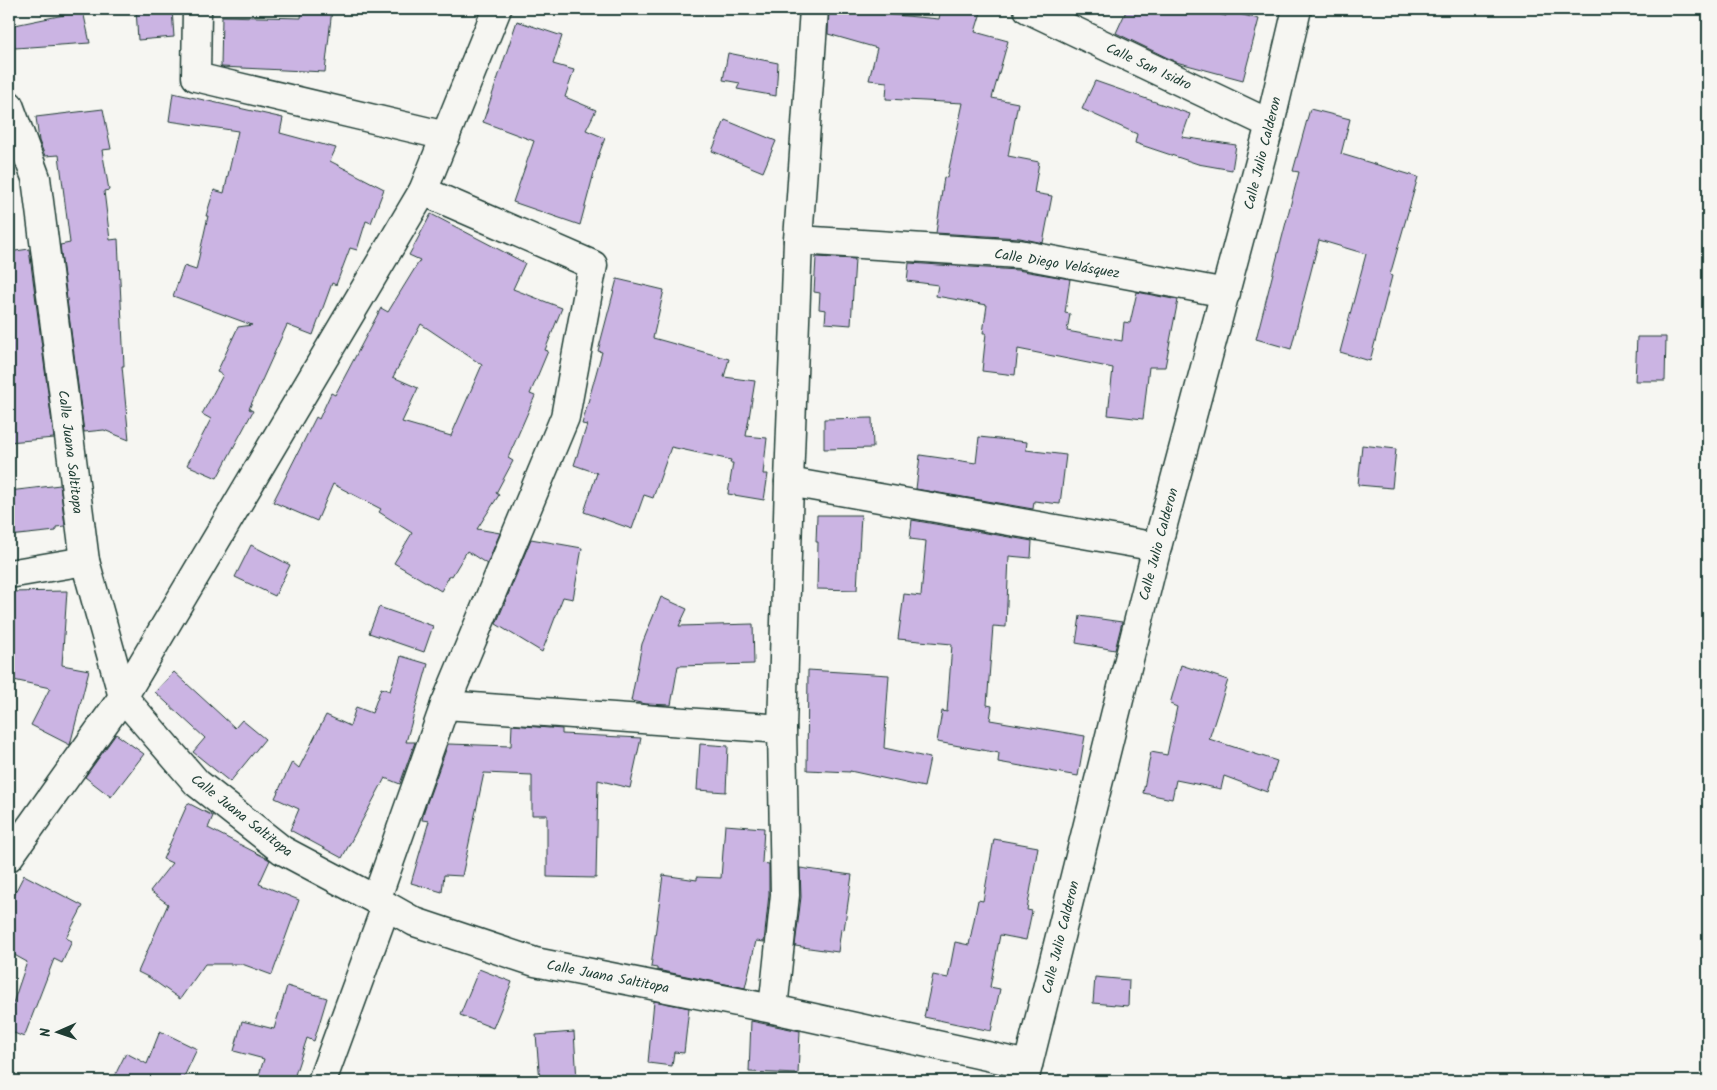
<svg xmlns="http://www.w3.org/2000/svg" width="1717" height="1090" font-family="Kalam,sans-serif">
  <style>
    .building { fill: #cbb4e3; stroke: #1f3d34; fill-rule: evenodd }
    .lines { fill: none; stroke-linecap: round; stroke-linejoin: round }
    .street-casing { stroke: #1f3d34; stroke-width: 31 }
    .street { stroke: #f6f6f2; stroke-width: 28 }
    .labels { text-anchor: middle; stroke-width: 4; stroke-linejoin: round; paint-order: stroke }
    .street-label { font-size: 14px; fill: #1f3d34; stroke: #f6f6f2 }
  </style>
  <rect width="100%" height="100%" fill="#f6f6f2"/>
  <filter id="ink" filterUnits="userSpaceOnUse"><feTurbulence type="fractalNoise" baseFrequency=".02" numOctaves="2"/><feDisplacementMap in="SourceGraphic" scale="10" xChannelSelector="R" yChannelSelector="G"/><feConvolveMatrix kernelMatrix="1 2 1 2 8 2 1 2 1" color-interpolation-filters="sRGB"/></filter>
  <g filter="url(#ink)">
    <g class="building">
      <path d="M 136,9 L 172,9 L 174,37 L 138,40 Z"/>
      <path d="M 302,9 L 332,9 L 325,72 L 221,67 L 222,16 L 301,18 Z"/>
      <path d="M 829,9 L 939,19 L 941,9 L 982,9 L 975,32 L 1008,41 L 992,98 L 1018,103 L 1008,156 L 1039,162 L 1034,193 L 1052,196 L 1043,243 L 1020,238 L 936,233 L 944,177 L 947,178 L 963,103 L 886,99 L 887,82 L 869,80 L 877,48 L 828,34 Z"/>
      <path d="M 1127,9 L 1199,9 L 1226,16 L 1227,11 L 1259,19 L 1243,80 L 1176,62 L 1116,33 Z"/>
      <path d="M 83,11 L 90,43 L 15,48 L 10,26 Z"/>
      <path d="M 517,21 L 562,36 L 553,64 L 574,70 L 565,97 L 596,110 L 586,130 L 605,138 L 599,154 L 580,225 L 513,202 L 534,141 L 483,122 Z"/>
      <path d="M 728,53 L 778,63 L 776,96 L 737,89 L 740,83 L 723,80 Z"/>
      <path d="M 1095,81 L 1190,114 L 1182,137 L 1236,145 L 1232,170 L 1198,164 L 1135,143 L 1137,134 L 1082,109 Z"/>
      <path d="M 173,93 L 283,118 L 280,133 L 336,148 L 330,161 L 384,189 L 371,223 L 366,221 L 357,250 L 350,248 L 336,285 L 332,283 L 313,335 L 287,325 L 249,409 L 253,411 L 217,478 L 187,465 L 211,419 L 202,414 L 223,375 L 217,372 L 238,327 L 252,325 L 173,296 L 184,266 L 196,270 L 208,216 L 206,216 L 214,190 L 224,193 L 238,131 L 169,121 Z"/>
      <path d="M 103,109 L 111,149 L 102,150 L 109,190 L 104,191 L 110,240 L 118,239 L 124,366 L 122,366 L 129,440 L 104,430 L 84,432 L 60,245 L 70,243 L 59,155 L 45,156 L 39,141 L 36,117 Z"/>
      <path d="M 1310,109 L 1350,119 L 1341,154 L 1418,177 L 1390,275 L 1392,276 L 1370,361 L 1340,352 L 1366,254 L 1319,240 L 1291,349 L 1256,339 L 1299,172 L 1293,171 Z"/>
      <path d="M 725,120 L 776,141 L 763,172 L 712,151 Z"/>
      <path d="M 431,214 L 525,263 L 513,289 L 562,308 L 545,350 L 548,351 L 530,394 L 535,396 L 508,458 L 513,461 L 496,493 L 499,495 L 477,529 L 500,533 L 487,564 L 467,551 L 452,576 L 450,575 L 441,591 L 394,563 L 412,533 L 379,512 L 381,509 L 333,484 L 317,521 L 273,502 L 316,417 L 319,419 L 331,393 L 335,395 L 381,308 L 388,312 L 420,260 L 409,255 ZM 421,324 L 482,365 L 451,436 L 402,422 L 418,388 L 393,377 Z"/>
      <path d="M 29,249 L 54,438 L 9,442 L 9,252 Z"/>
      <path d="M 816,257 L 855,259 L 851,325 L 825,323 L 826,310 L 819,309 L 820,293 L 814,292 Z"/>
      <path d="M 909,263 L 1017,270 L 1070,279 L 1065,313 L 1070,314 L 1067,331 L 1122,341 L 1124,322 L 1130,323 L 1137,292 L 1178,300 L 1165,367 L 1149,367 L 1143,419 L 1108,415 L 1113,368 L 1018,349 L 1015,375 L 982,371 L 986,333 L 983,333 L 987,305 L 936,296 L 938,285 L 907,281 Z"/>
      <path d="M 617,279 L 664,290 L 653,338 L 729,359 L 724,377 L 755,381 L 746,436 L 767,438 L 763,474 L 768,474 L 764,500 L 728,494 L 733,463 L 730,463 L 731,460 L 671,447 L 653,498 L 644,495 L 632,529 L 584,512 L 597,473 L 574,465 L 587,425 L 582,424 L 602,352 L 598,351 Z"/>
      <path d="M 1637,337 L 1666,337 L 1665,381 L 1635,381 Z"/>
      <path d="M 872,418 L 873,448 L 824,449 L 824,419 Z"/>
      <path d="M 979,437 L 1027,442 L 1026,450 L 1066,455 L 1060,504 L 1034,501 L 1033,509 L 916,489 L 920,455 L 976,463 Z"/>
      <path d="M 1362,445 L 1396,449 L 1392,488 L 1358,485 Z"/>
      <path d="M 60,485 L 65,526 L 56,527 L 56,531 L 9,536 L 9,491 Z"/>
      <path d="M 817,515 L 861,515 L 857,590 L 817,589 L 818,542 L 816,542 Z"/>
      <path d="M 912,520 L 1032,541 L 1031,558 L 1009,556 L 1006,627 L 993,626 L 987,705 L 992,706 L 990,720 L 1085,736 L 1078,776 L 998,762 L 999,753 L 937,742 L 942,711 L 947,712 L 952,644 L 898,639 L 904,594 L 921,596 L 926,541 L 910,539 Z"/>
      <path d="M 531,539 L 582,548 L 573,599 L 563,597 L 542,652 L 496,624 Z"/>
      <path d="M 251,545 L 290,565 L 275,596 L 235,577 Z"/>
      <path d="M 67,591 L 62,665 L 89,670 L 70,745 L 31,725 L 50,688 L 9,679 L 9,592 Z"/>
      <path d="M 661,597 L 687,609 L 679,626 L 753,624 L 754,664 L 678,666 L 671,705 L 646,704 L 631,701 L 642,644 Z"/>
      <path d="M 379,607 L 433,626 L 424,652 L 369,633 Z"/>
      <path d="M 1080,616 L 1122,622 L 1115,650 L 1076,643 Z"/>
      <path d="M 401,656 L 428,664 L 406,742 L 415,742 L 400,784 L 385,778 L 342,858 L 290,830 L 299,809 L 275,798 L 292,762 L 299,768 L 326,715 L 350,726 L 356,707 L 372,713 L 381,688 L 390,691 Z"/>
      <path d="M 1181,665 L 1228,680 L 1209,739 L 1277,761 L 1267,792 L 1224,776 L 1221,789 L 1176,780 L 1172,799 L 1143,793 L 1151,752 L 1167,755 L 1177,707 L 1170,704 Z"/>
      <path d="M 808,670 L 889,675 L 884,748 L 930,758 L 924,787 L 850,771 L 850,772 L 807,770 Z"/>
      <path d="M 174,672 L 235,728 L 242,720 L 265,739 L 230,782 L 193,752 L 205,738 L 155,692 Z"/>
      <path d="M 512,725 L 562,729 L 562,734 L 641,738 L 630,788 L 598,780 L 596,878 L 547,877 L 547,815 L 532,815 L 532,775 L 484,773 L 462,876 L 444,875 L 442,892 L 411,883 L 429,821 L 422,820 L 424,811 L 448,744 L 511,746 Z"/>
      <path d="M 116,734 L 144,754 L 111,797 L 85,777 Z"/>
      <path d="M 700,744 L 728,746 L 726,792 L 697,790 Z"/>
      <path d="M 188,803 L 213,816 L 208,828 L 270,860 L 259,884 L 299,900 L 272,975 L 242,964 L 205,964 L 180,999 L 150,978 L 138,972 L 168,904 L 150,891 L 172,863 L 163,859 Z"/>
      <path d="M 725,825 L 764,828 L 762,863 L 769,864 L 769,894 L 764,942 L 756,941 L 745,988 L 657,970 L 657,968 L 651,967 L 663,875 L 697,880 L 697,877 L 721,878 Z"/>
      <path d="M 994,839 L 1038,847 L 1027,910 L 1032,911 L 1026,940 L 1000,935 L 990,987 L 1000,989 L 991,1031 L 924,1017 L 933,975 L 948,978 L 955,942 L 969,945 L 978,900 L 983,901 Z"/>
      <path d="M 800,868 L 852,875 L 844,930 L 841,929 L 838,952 L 795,946 L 801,897 Z"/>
      <path d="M 24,875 L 83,906 L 66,938 L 72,941 L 62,963 L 54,959 L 24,1037 L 9,1031 L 9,1015 L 27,962 L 9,952 L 9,904 Z"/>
      <path d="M 479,969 L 512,982 L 493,1028 L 460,1015 Z"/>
      <path d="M 1095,977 L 1129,980 L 1128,1006 L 1093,1003 Z"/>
      <path d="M 287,986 L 327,998 L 314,1041 L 307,1038 L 293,1081 L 257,1081 L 264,1059 L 234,1051 L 242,1021 L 274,1029 Z"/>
      <path d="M 654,1001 L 689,1008 L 684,1053 L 674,1052 L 672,1066 L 648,1063 Z"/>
      <path d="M 751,1021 L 800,1031 L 798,1074 L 749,1072 Z"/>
      <path d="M 160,1031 L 197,1049 L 182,1081 L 112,1081 L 126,1053 L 147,1064 Z"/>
      <path d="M 574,1032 L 577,1081 L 540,1081 L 536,1035 Z"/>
    </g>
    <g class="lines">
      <defs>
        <g id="street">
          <path d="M 197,9 L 196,77 L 446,136"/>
          <path d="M 1028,9 L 1270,124"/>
          <path d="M 9,105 L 36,178 L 85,561 L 123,697 L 197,783 L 282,850 L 376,900 L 415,922 L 535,962 L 773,1009 L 1028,1065"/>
          <path d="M 798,240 L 1019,254 L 1226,293"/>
          <path d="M 789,482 L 1157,547"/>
          <path d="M 9,574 L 85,561"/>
          <path d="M 445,705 L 782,729"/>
          <path d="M 9,857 L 123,697 L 423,191 L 497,9"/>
          <path d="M 376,900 L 445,705 L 565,417 L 593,265 L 423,191"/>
          <path d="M 773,1009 L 785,895 L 782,729 L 789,482 L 798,240 L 814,9"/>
          <path d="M 322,1081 L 386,906"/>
          <path d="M 1024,1081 L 1157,547 L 1270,124 L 1297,9"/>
        </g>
      </defs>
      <use href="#street" class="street-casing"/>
      <use href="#street" class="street"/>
    </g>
  </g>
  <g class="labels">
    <g class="street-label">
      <text transform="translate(1149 66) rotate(25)" y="5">Calle San Isidro</text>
      <text transform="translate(1262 153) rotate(-76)" y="5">Calle Julio Calderon</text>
      <text transform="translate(1057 263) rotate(9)" y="5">Calle Diego Velásquez</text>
      <text transform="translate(71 452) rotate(83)" y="5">Calle Juana Saltitopa</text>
      <text transform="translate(1158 544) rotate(-75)" y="5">Calle Julio Calderon</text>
      <text transform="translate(242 815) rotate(38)" y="5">Calle Juana Saltitopa</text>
      <text transform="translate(1060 937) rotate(-76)" y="5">Calle Julio Calderon</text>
      <text transform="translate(608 976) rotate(11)" y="5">Calle Juana Saltitopa</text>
    </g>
  </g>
  <rect width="1717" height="1090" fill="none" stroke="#f6f6f2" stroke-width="30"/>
  <rect x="15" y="15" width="1687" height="1060" fill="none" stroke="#1f3d34" stroke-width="2" filter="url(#ink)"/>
  <g transform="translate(58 1032) rotate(268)" stroke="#f6f6f2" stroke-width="4" paint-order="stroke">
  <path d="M0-4L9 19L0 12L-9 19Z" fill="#1f3d34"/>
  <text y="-8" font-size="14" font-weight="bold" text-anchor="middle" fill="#1f3d34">N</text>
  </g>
</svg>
